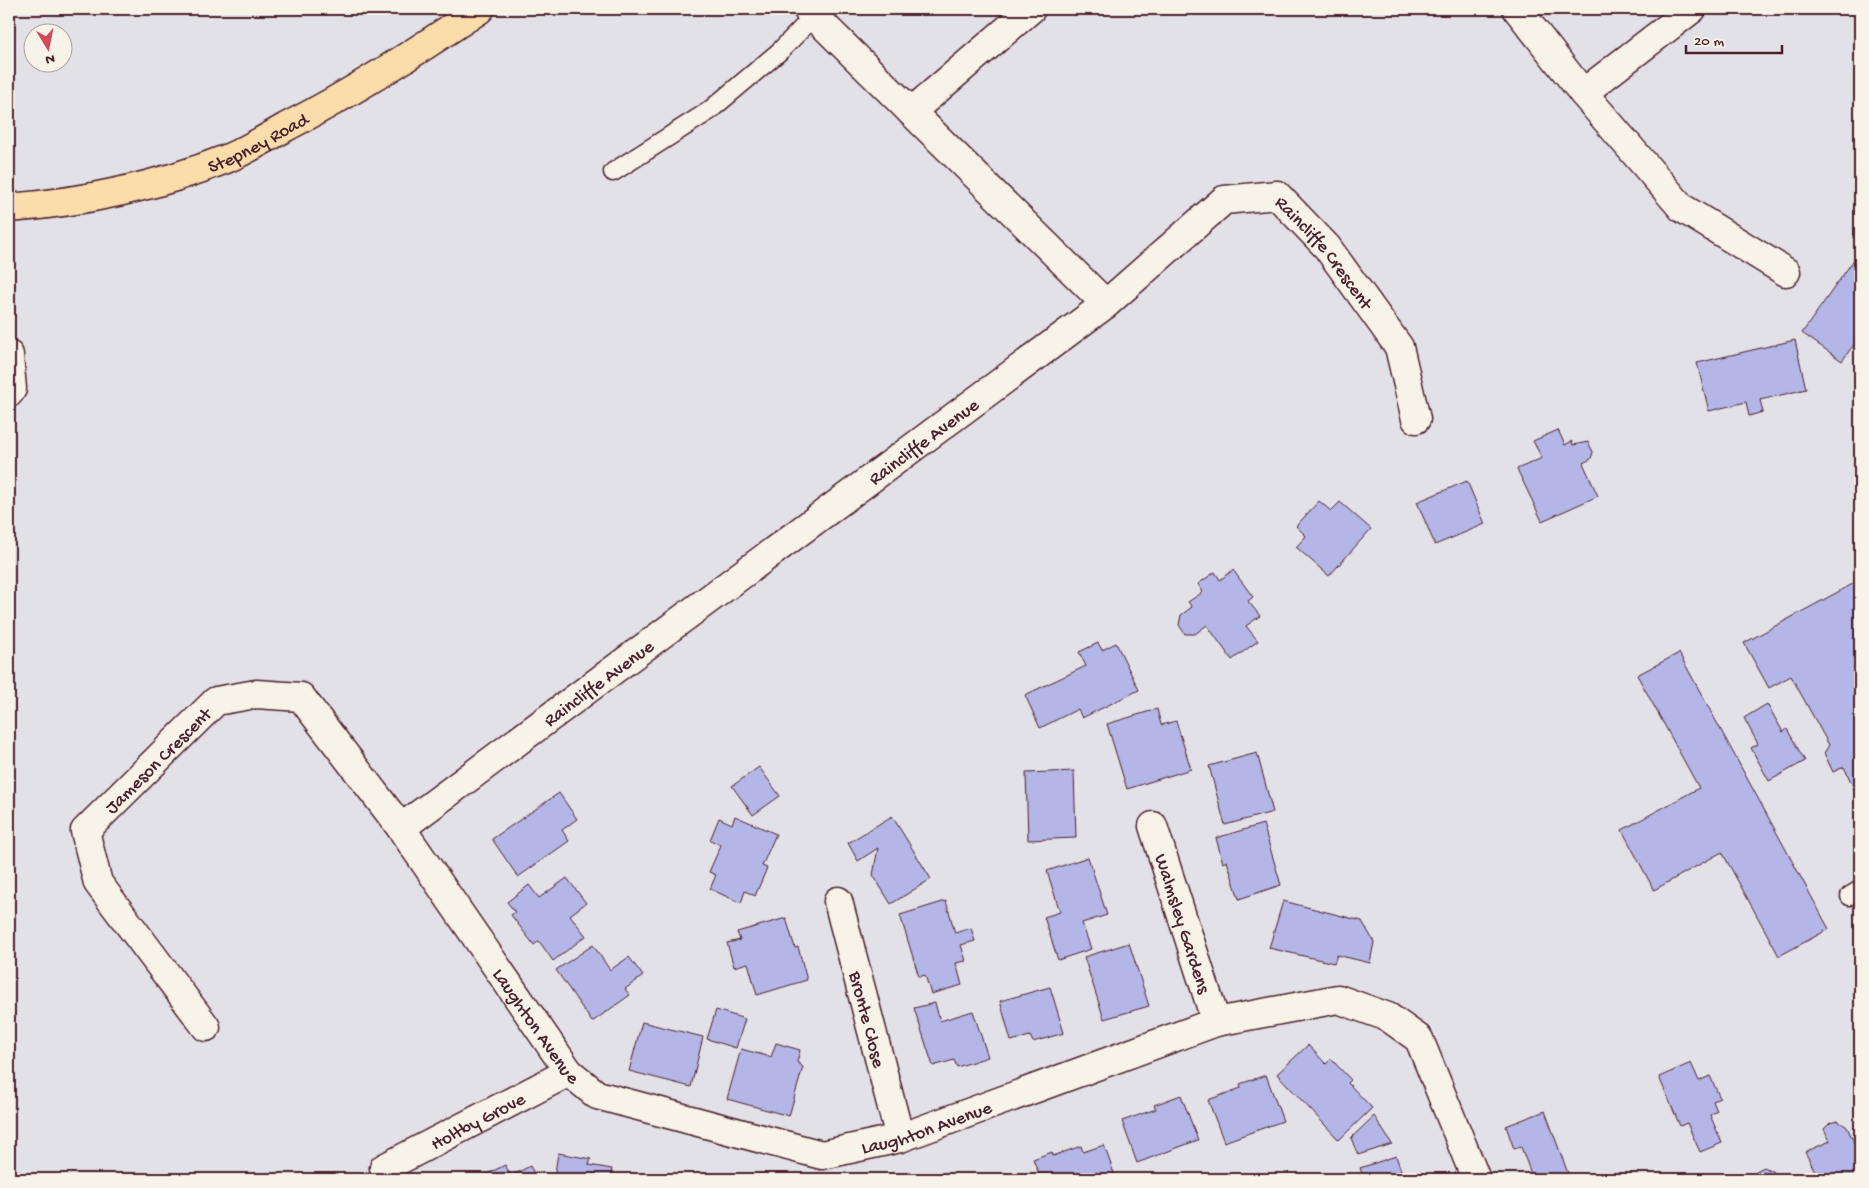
<svg xmlns="http://www.w3.org/2000/svg" width="1869" height="1188" font-family="'Gochi Hand',sans-serif">
  <style>
    .building { fill: #b3b6e7; stroke: #4a1f2b }
    .lines { fill: none; stroke-linecap: round; stroke-linejoin: round }
    .lane-casing { stroke: #4a1f2b; stroke-width: 21 }
    .street-casing { stroke: #4a1f2b; stroke-width: 31 }
    .highway-casing { stroke: #4a1f2b; stroke-width: 31 }
    .lane { stroke: #f7f3e8; stroke-width: 18 }
    .street { stroke: #f7f3e8; stroke-width: 28 }
    .highway { stroke: #fbddab; stroke-width: 28 }
    .labels { text-anchor: middle; stroke-width: 4; stroke-linejoin: round; paint-order: stroke }
    .street-label { font-size: 19px; fill: #4a1f2b; stroke: #f7f3e8 }
  </style>
  <rect width="100%" height="100%" fill="#e3e1e8"/>
  <filter id="ink" filterUnits="userSpaceOnUse"><feTurbulence type="fractalNoise" baseFrequency=".02" numOctaves="2"/><feDisplacementMap in="SourceGraphic" scale="10" xChannelSelector="R" yChannelSelector="G"/><feConvolveMatrix kernelMatrix="1 2 1 2 8 2 1 2 1" color-interpolation-filters="sRGB"/></filter>
  <g filter="url(#ink)">
    <g class="building">
      <path d="M 1860,251 L 1860,336 L 1842,361 L 1802,333 Z"/>
      <path d="M 1795,340 L 1806,389 L 1760,400 L 1763,412 L 1749,416 L 1746,402 L 1709,411 L 1697,363 Z"/>
      <path d="M 1558,430 L 1565,445 L 1572,441 L 1573,445 L 1588,442 L 1593,452 L 1591,459 L 1583,463 L 1598,496 L 1542,521 L 1517,469 L 1542,458 L 1533,441 Z"/>
      <path d="M 1467,481 L 1485,524 L 1435,545 L 1417,502 Z"/>
      <path d="M 1319,501 L 1331,511 L 1340,502 L 1371,529 L 1329,576 L 1296,547 L 1306,536 L 1296,526 Z"/>
      <path d="M 1233,570 L 1253,597 L 1248,601 L 1260,616 L 1246,626 L 1258,641 L 1232,660 L 1207,625 L 1195,634 L 1185,634 L 1179,625 L 1181,615 L 1192,607 L 1188,602 L 1203,592 L 1198,584 L 1215,572 L 1220,580 Z"/>
      <path d="M 1860,580 L 1860,801 L 1844,767 L 1833,772 L 1824,753 L 1829,745 L 1791,676 L 1769,688 L 1744,643 Z"/>
      <path d="M 1098,643 L 1102,650 L 1116,643 L 1139,690 L 1082,718 L 1078,709 L 1040,728 L 1025,695 L 1086,666 L 1079,652 Z"/>
      <path d="M 1679,653 L 1829,929 L 1779,956 L 1722,852 L 1654,890 L 1622,830 L 1699,788 L 1637,675 Z"/>
      <path d="M 1767,704 L 1783,732 L 1787,729 L 1805,761 L 1769,781 L 1751,748 L 1758,744 L 1744,718 Z"/>
      <path d="M 1157,709 L 1161,725 L 1176,721 L 1191,769 L 1127,789 L 1107,724 Z"/>
      <path d="M 1257,753 L 1273,812 L 1225,825 L 1209,766 Z"/>
      <path d="M 759,767 L 780,796 L 753,815 L 732,786 Z"/>
      <path d="M 1074,771 L 1076,838 L 1028,840 L 1026,773 Z"/>
      <path d="M 559,793 L 577,819 L 562,830 L 569,841 L 518,877 L 492,839 Z"/>
      <path d="M 735,816 L 776,834 L 762,866 L 767,868 L 755,896 L 745,891 L 741,903 L 710,889 L 716,875 L 709,872 L 721,845 L 710,840 L 719,818 L 732,824 Z"/>
      <path d="M 892,816 L 931,879 L 891,904 L 873,875 L 878,848 L 858,861 L 848,843 Z"/>
      <path d="M 1263,824 L 1281,885 L 1239,899 L 1227,861 L 1223,863 L 1216,838 Z"/>
      <path d="M 1088,857 L 1107,915 L 1082,923 L 1091,949 L 1058,960 L 1044,917 L 1060,912 L 1047,871 Z"/>
      <path d="M 567,878 L 586,903 L 570,915 L 586,936 L 553,961 L 539,941 L 534,945 L 511,915 L 515,912 L 507,902 L 529,885 L 539,898 Z"/>
      <path d="M 946,901 L 955,933 L 971,928 L 975,941 L 961,945 L 966,961 L 956,963 L 962,985 L 931,994 L 925,975 L 919,977 L 900,915 Z"/>
      <path d="M 1283,901 L 1362,921 L 1374,942 L 1370,963 L 1337,955 L 1334,963 L 1269,948 Z"/>
      <path d="M 786,918 L 795,948 L 798,947 L 807,980 L 757,995 L 748,963 L 734,967 L 727,943 L 740,940 L 737,932 Z"/>
      <path d="M 1129,943 L 1149,1006 L 1104,1019 L 1084,957 Z"/>
      <path d="M 593,945 L 610,970 L 629,957 L 643,976 L 625,989 L 630,995 L 592,1022 L 556,970 Z"/>
      <path d="M 1050,987 L 1064,1033 L 1033,1042 L 1030,1036 L 1011,1041 L 1000,1001 Z"/>
      <path d="M 935,1003 L 940,1021 L 973,1011 L 988,1057 L 957,1067 L 954,1060 L 933,1066 L 914,1008 Z"/>
      <path d="M 716,1010 L 745,1019 L 736,1048 L 707,1039 Z"/>
      <path d="M 642,1022 L 703,1037 L 691,1087 L 629,1071 Z"/>
      <path d="M 776,1043 L 800,1050 L 797,1062 L 803,1067 L 789,1116 L 727,1099 L 741,1049 L 771,1057 Z"/>
      <path d="M 1308,1045 L 1326,1064 L 1331,1059 L 1351,1080 L 1348,1083 L 1372,1108 L 1339,1140 L 1277,1074 Z"/>
      <path d="M 1691,1063 L 1699,1081 L 1710,1076 L 1720,1098 L 1713,1101 L 1717,1111 L 1710,1115 L 1722,1143 L 1700,1152 L 1687,1123 L 1680,1126 L 1659,1077 Z"/>
      <path d="M 1266,1075 L 1283,1121 L 1224,1142 L 1208,1100 L 1241,1088 L 1240,1084 Z"/>
      <path d="M 1181,1095 L 1198,1140 L 1137,1163 L 1122,1121 L 1156,1109 L 1154,1105 Z"/>
      <path d="M 1545,1111 L 1570,1179 L 1533,1179 L 1521,1147 L 1514,1149 L 1506,1126 Z"/>
      <path d="M 1374,1116 L 1392,1144 L 1358,1155 L 1351,1138 Z"/>
      <path d="M 1838,1121 L 1847,1127 L 1860,1155 L 1860,1179 L 1829,1179 L 1826,1173 L 1818,1177 L 1805,1152 L 1830,1141 L 1824,1129 L 1830,1123 Z"/>
      <path d="M 1104,1145 L 1116,1179 L 1041,1179 L 1033,1159 L 1052,1152 L 1053,1156 L 1081,1146 L 1083,1152 Z"/>
      <path d="M 558,1153 L 591,1159 L 589,1165 L 612,1169 L 610,1179 L 554,1179 Z"/>
      <path d="M 1396,1156 L 1404,1179 L 1364,1179 L 1360,1168 Z"/>
      <path d="M 505,1165 L 511,1176 L 530,1166 L 537,1179 L 477,1179 Z"/>
      <path d="M 1764,1167 L 1772,1171 L 1776,1179 L 1752,1179 L 1756,1171 Z"/>
    </g>
    <g class="lines">
      <defs>
        <g id="lane">
          <path d="M 613,172 L 709,111 L 780,51 L 814,16"/>
          <path d="M 1850,896 L 1860,890"/>
        </g>
        <g id="street">
          <path d="M 1517,9 L 1583,93 L 1692,9"/>
          <path d="M 1583,93 L 1682,208 L 1786,272"/>
          <path d="M 911,112 L 1031,9"/>
          <path id="s1" d="M 1106,304 L 1224,200 L 1277,195 L 1327,247 L 1399,347 L 1416,419"/>
          <path d="M 9,355 L 12,389 L 9,393"/>
          <path id="s2" d="M 1153,826 L 1216,1022"/>
          <path id="s3" d="M 401,828 L 1106,304 L 807,9"/>
          <path id="s4" d="M 838,901 L 900,1138"/>
          <path id="s5" d="M 206,1027 L 98,883 L 85,831 L 216,701 L 256,694 L 301,697 L 401,828 L 569,1072 L 597,1095 L 822,1155 L 900,1138 L 1216,1022 L 1338,999 L 1388,1017 L 1419,1039 L 1476,1179"/>
          <path id="s6" d="M 384,1168 L 569,1072"/>
        </g>
        <g id="highway">
          <path id="s7" d="M 9,208 C 84,202 156,187 226,159 C 247,150 267,138 286,127 C 354,92 417,51 480,9"/>
        </g>
      </defs>
      <use href="#lane" class="lane-casing"/>
      <use href="#street" class="street-casing"/>
      <use href="#highway" class="highway-casing"/>
      <use href="#lane" class="lane"/>
      <use href="#street" class="street"/>
      <use href="#highway" class="highway"/>
    </g>
  </g>
  <g class="labels">
    <g class="street-label">
      <text dy="7" stroke="none"><textPath href="#s7" startOffset="259">Stepney Road</textPath></text>
      <text dy="7" stroke="none"><textPath href="#s1" startOffset="285">Raincliffe Crescent</textPath></text>
      <text dy="7" stroke="none"><textPath href="#s3" startOffset="650">Raincliffe Avenue</textPath></text>
      <text dy="7" stroke="none"><textPath href="#s3" startOffset="245">Raincliffe Avenue</textPath></text>
      <text dy="7" stroke="none"><textPath href="#s5" startOffset="335">Jameson Crescent</textPath></text>
      <text dy="7" stroke="none"><textPath href="#s2" startOffset="102">Walmsley Gardens</textPath></text>
      <text dy="7" stroke="none"><textPath href="#s4" startOffset="122">Bronte Close</textPath></text>
      <text dy="7" stroke="none"><textPath href="#s5" startOffset="908">Laughton Avenue</textPath></text>
      <text dy="7" stroke="none"><textPath href="#s6" startOffset="105">Holtby Grove</textPath></text>
      <text dy="7" stroke="none"><textPath href="#s5" startOffset="1342">Laughton Avenue</textPath></text>
    </g>
  </g>
  <rect width="1869" height="1188" fill="none" stroke="#f7f3e8" stroke-width="30"/>
  <rect x="15" y="15" width="1839" height="1158" fill="none" stroke="#4a1f2b" stroke-width="2" filter="url(#ink)"/>
  <g transform="translate(48 48) rotate(170)"><circle r="24" fill="#f7f3e8" stroke="#b29e9c"/>
  <path d="M0-4L9 19L0 12L-9 19Z" fill="#d1495b"/>
  <text y="-8" font-size="14" font-weight="bold" text-anchor="middle" fill="#4a1f2b">N</text>
  </g>
  <path d="M1686 45v8h96v-8" fill="none" stroke="#4a1f2b" stroke-width="2.5"/>
  <text x="1694" y="45" font-size="15" fill="#4a1f2b" stroke="#f7f3e8" stroke-width="4" paint-order="stroke">20 m</text>
</svg>
